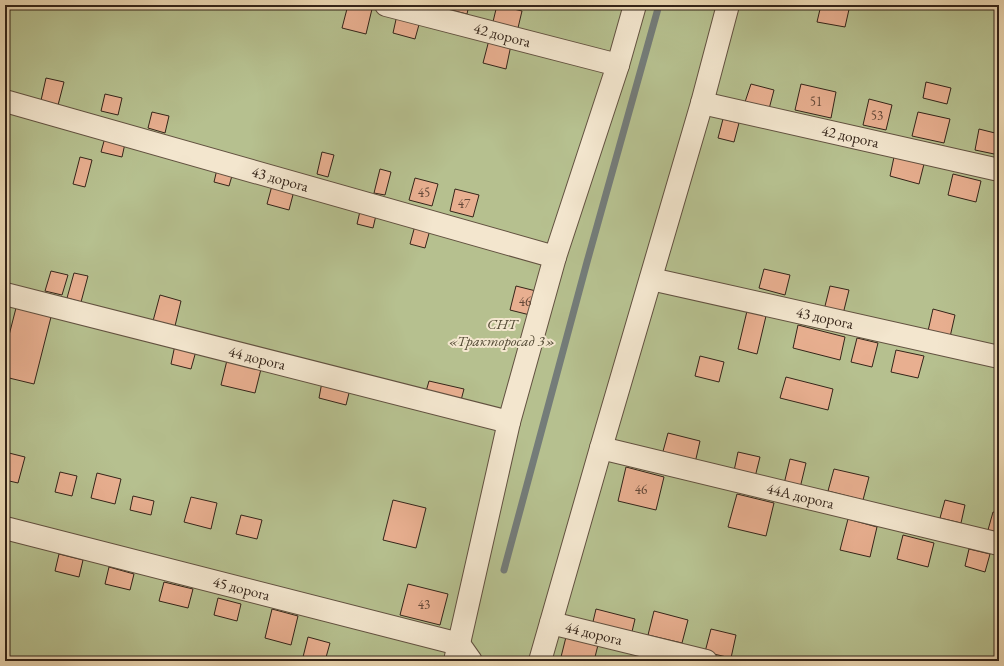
<svg xmlns="http://www.w3.org/2000/svg" width="1004" height="666" font-family="'EB Garamond',serif">
  <style>
    .green { fill: #b6c08f; stroke: #757254 }
    .lines { fill: none; stroke-linecap: round; stroke-linejoin: round }
    .stream { stroke: #747c79; stroke-width: 7 }
    .building { fill: #e8af90; stroke: #342419 }
    .minor-casing { stroke: #625140; stroke-width: 24 }
    .minor { stroke: #f3e6ce; stroke-width: 22 }
    .labels { text-anchor: middle; stroke-width: 4; stroke-linejoin: round; paint-order: stroke }
    .number-label { font-size: 13px; fill: #614737 }
    .street-label { font-size: 15px; fill: #342419; stroke: #f3e6ce }
    .park-label { font-size: 15px; font-style: italic; fill: #544b36; stroke: #f3e6ce }
  </style>
  <rect width="100%" height="100%" fill="#ecd9b4"/>
  <filter id="stains"><feTurbulence type="fractalNoise" baseFrequency=".005" numOctaves="4"/><feColorMatrix values="0 0 0 0 .2 0 0 0 0 .09 0 0 0 0 .02 0 0 0 .5 -.17"/></filter>
  <radialGradient id="worn" r=".72"><stop offset=".6" stop-color="#630" stop-opacity="0"/><stop offset="1" stop-color="#630" stop-opacity=".3"/></radialGradient>
  <rect class="green" x="5" y="5" width="994" height="656"/>
  <g class="lines">
    <path class="stream" d="M 504,570 L 587,262 L 659,5"/>
  </g>
  <g class="building">
    <path d="M 348,5 L 358,5 L 372,9 L 366,34 L 342,28 Z"/>
    <path d="M 448,5 L 469,5 L 467,14 L 447,9 Z"/>
    <path d="M 497,5 L 522,11 L 517,32 L 492,26 Z"/>
    <path d="M 821,5 L 850,5 L 845,27 L 817,22 Z"/>
    <path d="M 397,15 L 420,21 L 415,39 L 393,33 Z"/>
    <path d="M 489,40 L 511,45 L 506,69 L 483,63 Z"/>
    <path d="M 46,78 L 64,82 L 57,109 L 40,105 Z"/>
    <path d="M 926,82 L 951,88 L 947,104 L 923,98 Z"/>
    <path d="M 751,84 L 774,90 L 769,109 L 745,102 Z"/>
    <path d="M 801,84 L 836,92 L 831,118 L 795,110 Z"/>
    <path d="M 105,94 L 122,98 L 118,115 L 101,111 Z"/>
    <path d="M 869,99 L 892,105 L 886,130 L 863,125 Z"/>
    <path d="M 152,112 L 169,116 L 165,133 L 148,128 Z"/>
    <path d="M 918,112 L 950,119 L 944,143 L 912,136 Z"/>
    <path d="M 723,119 L 739,123 L 734,142 L 718,138 Z"/>
    <path d="M 979,129 L 999,134 L 999,155 L 975,150 Z"/>
    <path d="M 106,134 L 126,139 L 122,157 L 101,152 Z"/>
    <path d="M 322,152 L 334,155 L 328,177 L 317,174 Z"/>
    <path d="M 80,157 L 92,160 L 85,187 L 73,184 Z"/>
    <path d="M 894,157 L 924,164 L 919,184 L 890,176 Z"/>
    <path d="M 218,165 L 234,169 L 229,186 L 214,182 Z"/>
    <path d="M 380,169 L 391,172 L 385,195 L 374,193 Z"/>
    <path d="M 953,174 L 981,181 L 976,202 L 948,195 Z"/>
    <path d="M 415,178 L 438,184 L 432,206 L 409,200 Z"/>
    <path d="M 273,182 L 295,187 L 289,210 L 267,204 Z"/>
    <path d="M 455,189 L 479,195 L 473,217 L 450,211 Z"/>
    <path d="M 361,207 L 377,211 L 373,228 L 357,224 Z"/>
    <path d="M 416,222 L 431,226 L 425,248 L 410,244 Z"/>
    <path d="M 764,269 L 790,275 L 785,295 L 759,288 Z"/>
    <path d="M 51,271 L 68,275 L 62,295 L 45,291 Z"/>
    <path d="M 74,273 L 88,276 L 81,302 L 67,298 Z"/>
    <path d="M 516,286 L 540,292 L 534,316 L 510,310 Z"/>
    <path d="M 830,286 L 849,290 L 843,314 L 824,310 Z"/>
    <path d="M 160,295 L 181,301 L 175,326 L 153,321 Z"/>
    <path d="M 16,308 L 51,317 L 34,384 L 5,377 L 5,351 Z"/>
    <path d="M 933,309 L 955,315 L 950,337 L 928,331 Z"/>
    <path d="M 747,311 L 766,316 L 757,354 L 738,349 Z"/>
    <path d="M 798,325 L 845,337 L 840,360 L 793,348 Z"/>
    <path d="M 857,338 L 878,343 L 872,367 L 851,362 Z"/>
    <path d="M 175,345 L 196,351 L 191,369 L 171,364 Z"/>
    <path d="M 896,350 L 924,356 L 918,378 L 891,372 Z"/>
    <path d="M 228,356 L 262,365 L 255,393 L 221,385 Z"/>
    <path d="M 700,356 L 724,362 L 719,382 L 695,376 Z"/>
    <path d="M 786,377 L 833,389 L 828,410 L 780,398 Z"/>
    <path d="M 429,381 L 464,389 L 460,404 L 425,395 Z"/>
    <path d="M 322,382 L 350,389 L 346,405 L 319,398 Z"/>
    <path d="M 668,433 L 700,441 L 695,463 L 662,455 Z"/>
    <path d="M 738,452 L 760,457 L 755,477 L 734,471 Z"/>
    <path d="M 9,453 L 25,457 L 18,483 L 5,480 L 5,468 Z"/>
    <path d="M 790,459 L 806,463 L 800,488 L 784,484 Z"/>
    <path d="M 626,467 L 664,477 L 656,510 L 618,501 Z"/>
    <path d="M 834,469 L 869,477 L 863,500 L 828,491 Z"/>
    <path d="M 60,472 L 77,476 L 72,496 L 55,492 Z"/>
    <path d="M 97,473 L 121,479 L 115,504 L 91,498 Z"/>
    <path d="M 737,494 L 774,503 L 766,536 L 728,527 Z"/>
    <path d="M 133,496 L 154,501 L 151,515 L 130,510 Z"/>
    <path d="M 191,497 L 217,503 L 211,529 L 184,522 Z"/>
    <path d="M 393,500 L 426,508 L 416,548 L 383,540 Z"/>
    <path d="M 945,500 L 965,505 L 961,523 L 940,518 Z"/>
    <path d="M 993,512 L 999,513 L 999,533 L 988,530 Z"/>
    <path d="M 241,515 L 262,520 L 257,539 L 236,534 Z"/>
    <path d="M 848,519 L 877,527 L 870,557 L 840,550 Z"/>
    <path d="M 903,535 L 934,543 L 928,567 L 897,559 Z"/>
    <path d="M 969,549 L 990,554 L 985,572 L 965,566 Z"/>
    <path d="M 59,554 L 83,560 L 79,577 L 55,571 Z"/>
    <path d="M 109,567 L 134,574 L 130,590 L 105,584 Z"/>
    <path d="M 164,582 L 193,589 L 188,608 L 159,601 Z"/>
    <path d="M 408,584 L 448,594 L 440,625 L 400,615 Z"/>
    <path d="M 218,598 L 241,604 L 237,621 L 214,615 Z"/>
    <path d="M 272,609 L 298,616 L 291,645 L 265,638 Z"/>
    <path d="M 596,609 L 635,619 L 631,636 L 592,626 Z"/>
    <path d="M 654,611 L 688,620 L 682,643 L 648,635 Z"/>
    <path d="M 711,629 L 736,635 L 731,658 L 705,652 Z"/>
    <path d="M 308,637 L 330,643 L 325,661 L 302,661 Z"/>
    <path d="M 566,637 L 598,645 L 594,661 L 560,661 Z"/>
  </g>
  <g class="lines">
    <defs>
      <g id="minor">
        <path id="s1" d="M 386,5 L 618,65"/>
        <path id="s2" d="M 5,101 L 555,257"/>
        <path id="s3" d="M 702,103 L 999,170"/>
        <path id="s4" d="M 651,279 L 999,357"/>
        <path id="s5" d="M 5,294 L 509,422"/>
        <path id="s6" d="M 601,448 L 999,544"/>
        <path id="s7" d="M 5,528 L 459,644 L 471,661"/>
        <path id="s8" d="M 551,623 L 706,661"/>
        <path d="M 455,661 L 509,422 L 555,257 L 618,65 L 635,5"/>
        <path d="M 540,661 L 601,448 L 702,103 L 728,5"/>
      </g>
    </defs>
    <use href="#minor" class="minor-casing"/>
    <use href="#minor" class="minor"/>
  </g>
  <g class="labels">
    <g class="number-label">
      <text x="816" y="106">51</text>
      <text x="877" y="120">53</text>
      <text x="424" y="197">45</text>
      <text x="464" y="208">47</text>
      <text x="525" y="306">46</text>
      <text x="641" y="494">46</text>
      <text x="424" y="609">43</text>
    </g>
    <g class="street-label">
      <text dy="5" stroke="none"><textPath href="#s1" startOffset="120">42 дорога</textPath></text>
      <text dy="5" stroke="none"><textPath href="#s3" startOffset="152">42 дорога</textPath></text>
      <text dy="5" stroke="none"><textPath href="#s2" startOffset="286">43 дорога</textPath></text>
      <text dy="5" stroke="none"><textPath href="#s4" startOffset="178">43 дорога</textPath></text>
      <text dy="5" stroke="none"><textPath href="#s5" startOffset="260">44 дорога</textPath></text>
      <text dy="5" stroke="none"><textPath href="#s6" startOffset="205">44А дорога</textPath></text>
      <text dy="5" stroke="none"><textPath href="#s7" startOffset="244">45 дорога</textPath></text>
      <text dy="5" stroke="none"><textPath href="#s8" startOffset="44">44 дорога</textPath></text>
    </g>
    <g class="park-label">
      <text x="502" y="329">СНТ<tspan x="502" dy="17">«Тракторосад 3»</tspan></text>
    </g>
  </g>
  <rect width="1004" height="666" fill="none" stroke="#ecd9b4" stroke-width="20"/>
  <rect x="6" y="6" width="992" height="654" fill="none" stroke="#342419" stroke-width="2"/>
  <rect x="10" y="10" width="984" height="646" fill="none" stroke="#342419"/>
  <rect width="100%" height="100%" filter="url(#stains)"/>
  <rect width="100%" height="100%" fill="url(#worn)"/>
</svg>
